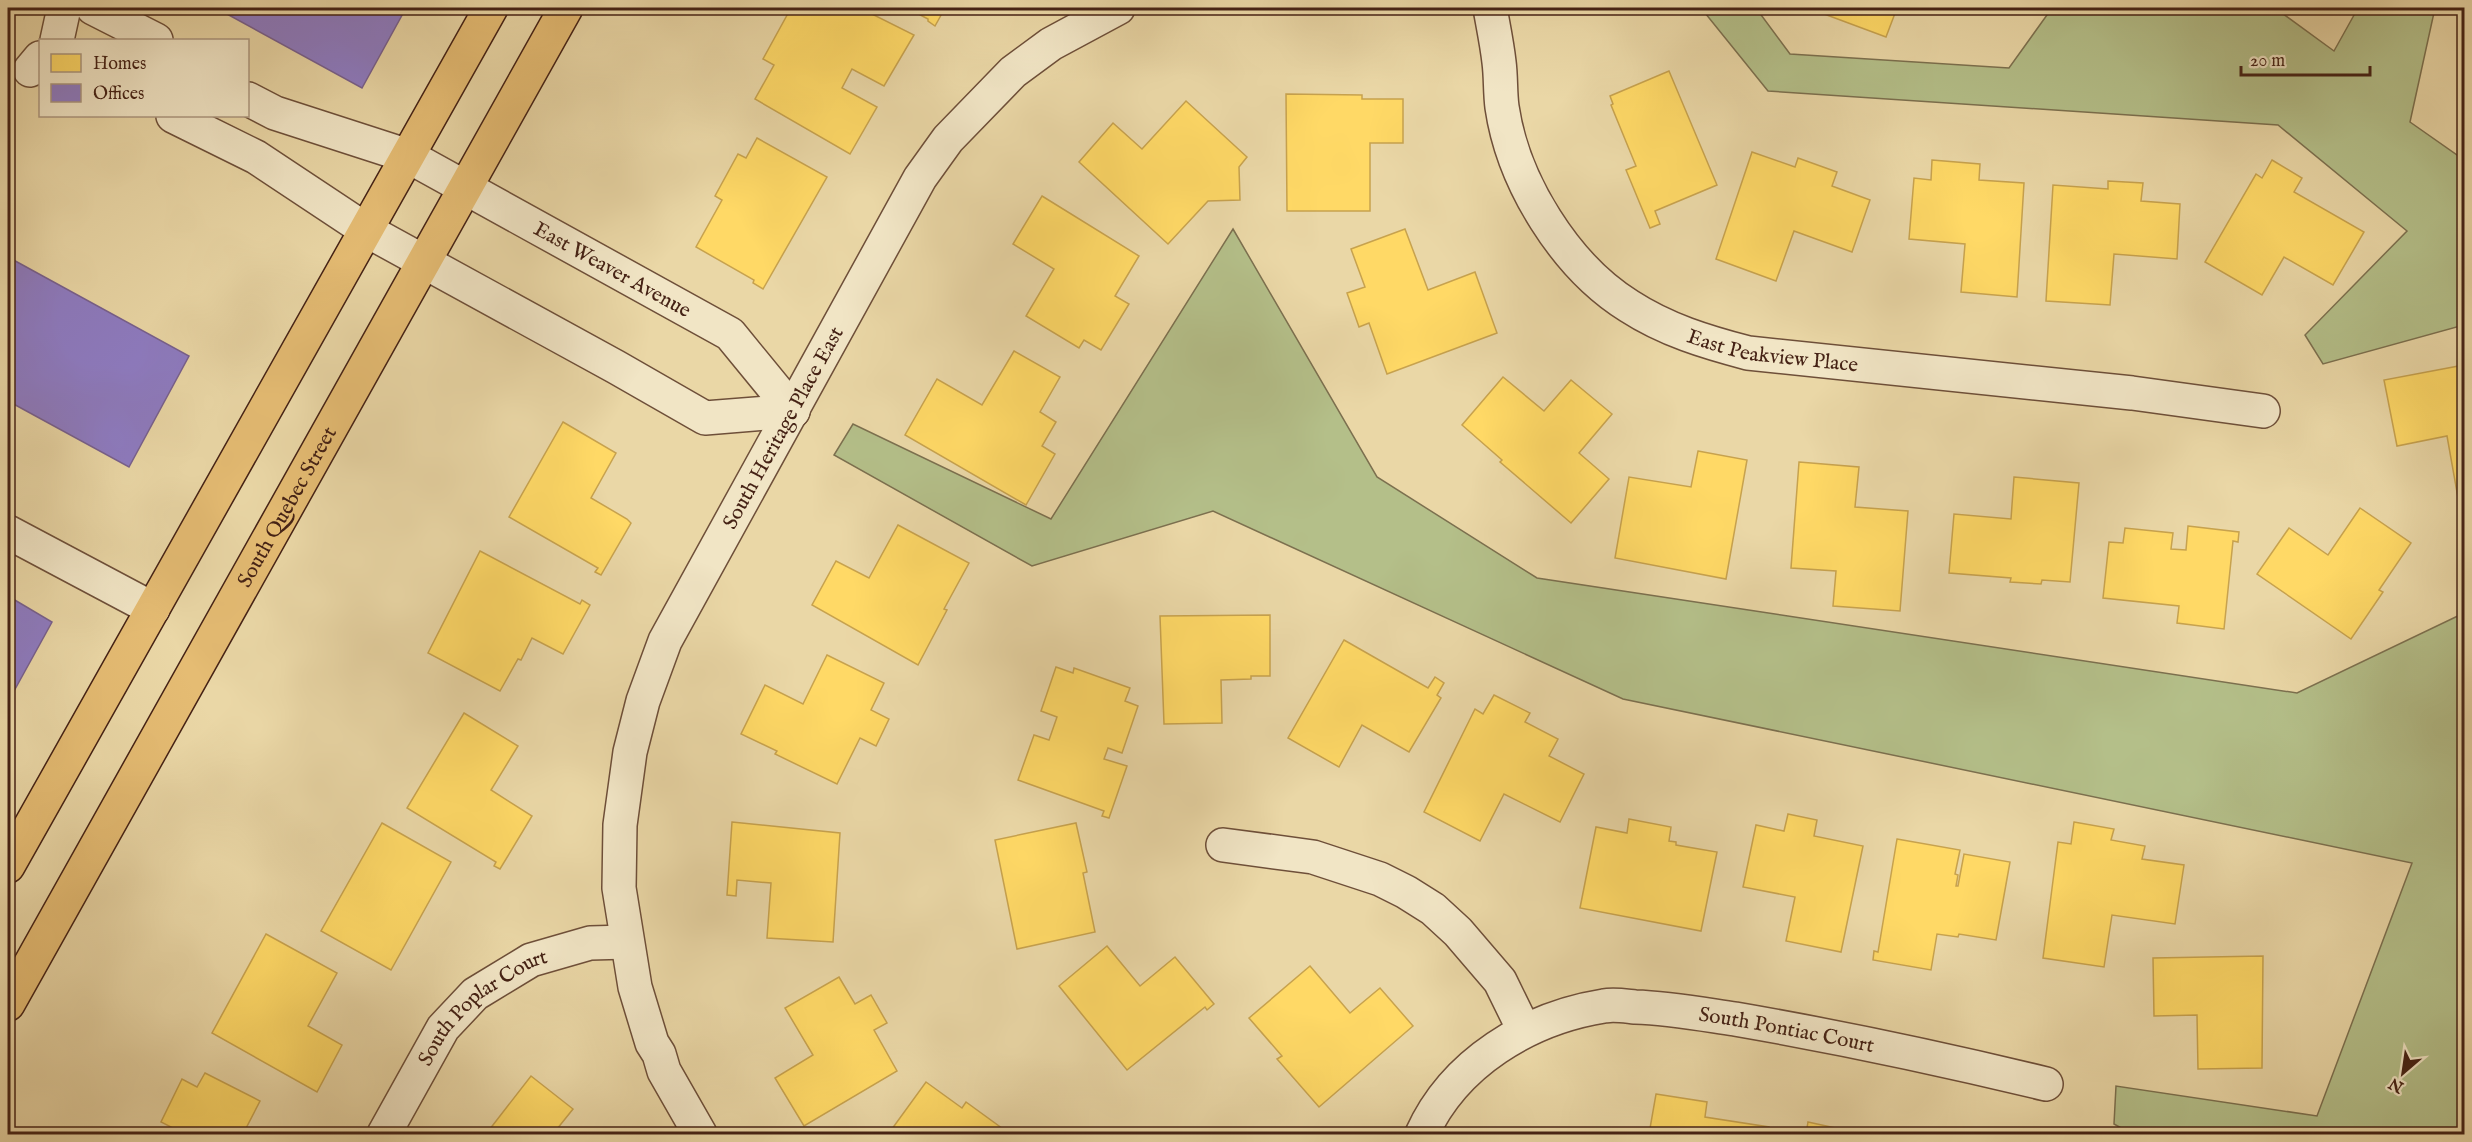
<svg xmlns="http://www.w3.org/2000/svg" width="2472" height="1142" font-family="'IM FELL English',serif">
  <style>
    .green { fill: #b4bf89; stroke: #7c704f; stroke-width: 1.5 }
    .homes { fill: #ffd966; stroke: #c7a24e; stroke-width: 1.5 }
    .offices { fill: #8e7cc3; stroke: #78618f; stroke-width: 1.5 }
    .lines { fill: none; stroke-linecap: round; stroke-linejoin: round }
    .minor-casing { stroke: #6e4f39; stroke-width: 36 }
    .major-casing { stroke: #452215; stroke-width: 36 }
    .minor { stroke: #f1e5c5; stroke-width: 33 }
    .major { stroke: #e5bc73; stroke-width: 33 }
    .labels { text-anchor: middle; stroke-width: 6; stroke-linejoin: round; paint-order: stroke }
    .street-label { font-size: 21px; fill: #452215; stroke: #f1e5c5 }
  </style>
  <rect width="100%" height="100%" fill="#ead7a6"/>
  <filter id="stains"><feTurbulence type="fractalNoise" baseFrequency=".00333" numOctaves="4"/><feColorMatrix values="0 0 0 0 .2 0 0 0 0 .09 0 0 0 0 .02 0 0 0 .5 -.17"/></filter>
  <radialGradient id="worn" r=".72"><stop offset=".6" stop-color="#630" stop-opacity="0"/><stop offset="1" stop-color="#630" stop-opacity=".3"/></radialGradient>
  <g class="green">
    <path d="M 1701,8 L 1756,8 L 1790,54 L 2009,68 L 2052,8 L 2275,8 L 2334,51 L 2358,8 L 2435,8 L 2410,122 L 2464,160 L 2464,325 L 2323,364 L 2305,335 L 2407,231 L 2278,125 L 1768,91 Z"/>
    <path d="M 1233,229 L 1377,477 L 1537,578 L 2297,693 L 2464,613 L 2464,1114 L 2457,1134 L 2132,1134 L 2114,1124 L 2116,1086 L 2317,1116 L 2412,863 L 1623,699 L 1213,511 L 1032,566 L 834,455 L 853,424 L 1051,519 Z"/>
  </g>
  <g class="homes">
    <path d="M 791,8 L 860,8 L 914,35 L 884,86 L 852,69 L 842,88 L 877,107 L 850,154 L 755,99 L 774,65 L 763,59 Z"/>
    <path d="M 907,8 L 945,8 L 935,26 L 928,21 L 928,19 Z"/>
    <path d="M 1808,8 L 1897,8 L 1886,37 Z"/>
    <path d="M 1669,71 L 1717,185 L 1655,211 L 1660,224 L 1650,228 L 1626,170 L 1636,166 L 1611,105 L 1613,104 L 1610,96 Z"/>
    <path d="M 1286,94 L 1362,95 L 1362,99 L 1403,99 L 1403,143 L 1370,143 L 1370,211 L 1287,211 Z"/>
    <path d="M 1186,101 L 1247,157 L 1239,167 L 1240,200 L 1208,201 L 1168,244 L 1079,162 L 1113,123 L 1142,149 Z"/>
    <path d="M 757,138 L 827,177 L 763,289 L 753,283 L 754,280 L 696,247 L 722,200 L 715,196 L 738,154 L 746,158 Z"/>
    <path d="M 1752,152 L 1795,167 L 1798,158 L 1837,172 L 1832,186 L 1870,200 L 1852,252 L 1794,231 L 1776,281 L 1716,259 Z"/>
    <path d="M 1932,160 L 1980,164 L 1979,180 L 2024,183 L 2017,297 L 1961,292 L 1965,244 L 1909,239 L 1914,178 L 1931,180 Z"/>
    <path d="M 2272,160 L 2302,178 L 2294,192 L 2364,232 L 2333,285 L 2284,257 L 2262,295 L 2205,262 L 2256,174 L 2262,178 Z"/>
    <path d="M 2108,181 L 2143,183 L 2141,201 L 2180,204 L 2177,259 L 2114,254 L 2110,305 L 2046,301 L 2053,185 L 2108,189 Z"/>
    <path d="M 1042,196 L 1139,256 L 1115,296 L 1129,304 L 1101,350 L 1084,340 L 1079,348 L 1026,316 L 1054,269 L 1013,244 Z"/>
    <path d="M 1405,229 L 1428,290 L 1475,272 L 1497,333 L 1387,374 L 1369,323 L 1359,327 L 1347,293 L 1365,287 L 1351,249 Z"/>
    <path d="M 1014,351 L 1060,377 L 1040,412 L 1056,422 L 1042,446 L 1055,454 L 1026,505 L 905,435 L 937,379 L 982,405 Z"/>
    <path d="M 2464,365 L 2464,497 L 2458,498 L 2447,436 L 2397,446 L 2384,380 Z"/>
    <path d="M 1503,377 L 1544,411 L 1571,380 L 1612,414 L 1579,453 L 1609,479 L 1571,523 L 1500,462 L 1502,460 L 1462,425 Z"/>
    <path d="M 563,422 L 616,453 L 591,498 L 627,519 L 631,523 L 601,575 L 595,572 L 598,568 L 509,517 Z"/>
    <path d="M 1698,451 L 1747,460 L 1726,579 L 1615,558 L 1629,477 L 1691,487 Z"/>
    <path d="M 1799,462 L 1859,467 L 1855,507 L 1908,511 L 1900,611 L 1833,606 L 1836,571 L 1791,568 Z"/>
    <path d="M 2014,477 L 2079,483 L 2070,582 L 2042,580 L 2041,584 L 2010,582 L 2011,578 L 1949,573 L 1954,514 L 2011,519 Z"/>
    <path d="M 2360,508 L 2411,543 L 2379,590 L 2383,592 L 2351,639 L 2257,574 L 2289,528 L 2328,555 Z"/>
    <path d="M 898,525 L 969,563 L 944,609 L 947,610 L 918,665 L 812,605 L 836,561 L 869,578 Z"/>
    <path d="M 2188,526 L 2239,532 L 2238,542 L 2233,541 L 2224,629 L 2177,623 L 2179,606 L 2103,598 L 2109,542 L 2123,543 L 2125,528 L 2173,533 L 2171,549 L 2186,550 Z"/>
    <path d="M 480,551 L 580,604 L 582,600 L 590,605 L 563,654 L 532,638 L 521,660 L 518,659 L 500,691 L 428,653 Z"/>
    <path d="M 1270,615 L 1270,676 L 1251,676 L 1251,679 L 1221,680 L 1222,723 L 1164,724 L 1160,616 Z"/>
    <path d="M 1344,640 L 1428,688 L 1435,677 L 1444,683 L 1437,695 L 1441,698 L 1409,752 L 1362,725 L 1339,767 L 1288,738 Z"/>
    <path d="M 827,655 L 884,683 L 871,710 L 889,719 L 876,746 L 860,738 L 837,784 L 775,754 L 777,751 L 741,734 L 765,685 L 803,704 Z"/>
    <path d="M 1056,667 L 1073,673 L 1074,668 L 1130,688 L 1125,701 L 1138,706 L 1122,753 L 1108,748 L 1104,759 L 1127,766 L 1109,818 L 1102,816 L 1104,811 L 1018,780 L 1034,735 L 1049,740 L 1057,717 L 1041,711 Z"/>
    <path d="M 1494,695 L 1530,713 L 1525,722 L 1558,739 L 1549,756 L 1584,774 L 1560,822 L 1504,794 L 1480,841 L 1424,812 L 1475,709 L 1483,714 Z"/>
    <path d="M 464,713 L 518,746 L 491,790 L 532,816 L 500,869 L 494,866 L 496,862 L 407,808 Z"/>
    <path d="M 1788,814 L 1817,820 L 1814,836 L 1863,846 L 1841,952 L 1786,941 L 1795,897 L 1743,887 L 1756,825 L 1784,831 Z"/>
    <path d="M 1629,819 L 1671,827 L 1669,841 L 1676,842 L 1676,845 L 1717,852 L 1701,931 L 1580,908 L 1596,827 L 1627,833 Z"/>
    <path d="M 732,822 L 840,833 L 833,942 L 767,938 L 771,883 L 737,880 L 736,896 L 727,895 Z"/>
    <path d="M 2074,822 L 2114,829 L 2111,840 L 2145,846 L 2142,859 L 2184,865 L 2175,924 L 2112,915 L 2104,967 L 2043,958 L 2058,842 L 2071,844 Z"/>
    <path d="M 382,823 L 451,862 L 391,970 L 321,931 Z"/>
    <path d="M 1076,823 L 1087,872 L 1083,873 L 1095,932 L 1017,949 L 995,840 Z"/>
    <path d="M 1897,839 L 1960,850 L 1955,874 L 1958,875 L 1956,886 L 1958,886 L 1964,854 L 2010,862 L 1996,940 L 1959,934 L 1958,937 L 1937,934 L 1931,970 L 1873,960 L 1874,951 L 1878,952 Z"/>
    <path d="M 266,934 L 337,973 L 308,1026 L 342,1045 L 317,1092 L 212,1033 Z"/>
    <path d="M 1107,946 L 1140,986 L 1175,957 L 1214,1004 L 1207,1010 L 1205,1007 L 1127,1070 L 1059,986 Z"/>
    <path d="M 2263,956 L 2262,1068 L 2198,1069 L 2197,1015 L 2154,1016 L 2153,958 Z"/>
    <path d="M 1310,966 L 1350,1013 L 1380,988 L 1413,1026 L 1319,1107 L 1277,1059 L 1282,1056 L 1249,1018 Z"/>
    <path d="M 839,977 L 855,1004 L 871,995 L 887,1023 L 874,1030 L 897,1071 L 804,1126 L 775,1078 L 813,1055 L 785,1008 Z"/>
    <path d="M 205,1073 L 260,1101 L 243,1134 L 172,1134 L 175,1129 L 161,1122 L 182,1079 L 197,1087 Z"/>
    <path d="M 531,1076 L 573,1109 L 553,1134 L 486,1134 Z"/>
    <path d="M 926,1082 L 962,1108 L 966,1102 L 1010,1134 L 891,1134 L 889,1133 Z"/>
    <path d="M 1656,1094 L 1707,1102 L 1705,1117 L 1769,1127 L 1768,1134 L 1649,1134 Z"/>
    <path d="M 1808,1122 L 1863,1134 L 1806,1134 Z"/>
  </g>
  <g class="offices">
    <path d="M 216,8 L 406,8 L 362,88 Z"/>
    <path d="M 8,257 L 189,356 L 129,467 L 8,401 Z"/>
    <path d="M 8,596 L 52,622 L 8,702 Z"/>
  </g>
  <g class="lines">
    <defs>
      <g id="minor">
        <path d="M 93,8 L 156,40"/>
        <path id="s1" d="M 1490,8 C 1493,25 1497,44 1499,62 C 1501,77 1500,92 1502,107 C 1513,182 1565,266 1629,306 C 1666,330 1706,342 1748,353 L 2132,393 L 2263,411"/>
        <path d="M 57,40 L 64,8"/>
        <path d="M 30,70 L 40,58"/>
        <path id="s2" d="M 248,99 L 275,113 L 408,156 L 730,334 L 793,411"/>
        <path d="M 173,116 L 256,157 L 366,230 L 616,367 L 705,418 L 793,411"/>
        <path d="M 8,532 L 153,609"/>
        <path d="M 1223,845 L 1313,857 L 1380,879 L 1406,892 L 1433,909 L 1458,932 L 1500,981 L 1524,1030"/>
        <path id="s3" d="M 384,1134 L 443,1028 L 475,994 L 531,960 L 590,943 L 627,942"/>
        <path id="s4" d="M 700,1134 L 664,1071 L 659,1054 L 652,1043 L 635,987 L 619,888 L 620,825 L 630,752 L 643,701 L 665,641 L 920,178 L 948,139 L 1013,72 L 1051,44 L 1118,8"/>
        <path id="s5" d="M 1422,1134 C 1454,1063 1528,1018 1604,1006 C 1614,1004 1625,1006 1635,1007 C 1669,1008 1701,1014 1735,1019 C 1839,1037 1943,1059 2046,1084"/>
      </g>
      <g id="major">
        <path d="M 8,866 L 491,8"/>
        <path id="s6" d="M 8,1004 L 566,8"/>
      </g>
    </defs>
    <use href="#minor" class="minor-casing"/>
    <use href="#major" class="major-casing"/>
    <use href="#minor" class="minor"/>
    <use href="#major" class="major"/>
  </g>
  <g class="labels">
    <g class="street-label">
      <text dy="7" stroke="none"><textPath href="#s2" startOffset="404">East Weaver Avenue</textPath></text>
      <text dy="7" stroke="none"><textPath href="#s1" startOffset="495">East Peakview Place</textPath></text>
      <text dy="7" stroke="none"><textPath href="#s4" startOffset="759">South Heritage Place East</textPath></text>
      <text dy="7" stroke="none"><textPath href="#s6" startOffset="570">South Quebec Street</textPath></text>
      <text dy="7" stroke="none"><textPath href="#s3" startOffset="165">South Poplar Court</textPath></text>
      <text dy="7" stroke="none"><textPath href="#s5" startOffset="416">South Pontiac Court</textPath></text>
    </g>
  </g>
  <rect width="2472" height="1142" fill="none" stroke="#ead7a6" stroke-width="30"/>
  <rect x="9" y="9" width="2454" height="1124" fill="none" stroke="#452215" stroke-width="3"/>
  <rect x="15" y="15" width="2442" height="1112" fill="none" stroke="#452215" stroke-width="1.5"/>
  <rect x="39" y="39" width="210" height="78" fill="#f1e5c5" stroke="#ac977f" stroke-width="1.5"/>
  <rect x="51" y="54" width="30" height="18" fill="#ffd966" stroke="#ac977f" stroke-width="1.5"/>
  <text x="93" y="69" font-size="18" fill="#452215">Homes</text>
  <rect x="51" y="84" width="30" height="18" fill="#8e7cc3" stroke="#ac977f" stroke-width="1.5"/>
  <text x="93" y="99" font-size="18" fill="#452215">Offices</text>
  <g transform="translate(2403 1073) rotate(209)" stroke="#f1e5c5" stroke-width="4.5" paint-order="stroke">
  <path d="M0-4.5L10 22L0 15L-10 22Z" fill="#452215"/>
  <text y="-9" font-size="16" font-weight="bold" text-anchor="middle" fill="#452215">N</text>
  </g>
  <path d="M2241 66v9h129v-9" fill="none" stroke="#452215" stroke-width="3"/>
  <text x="2250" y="66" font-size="18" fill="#452215" stroke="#f1e5c5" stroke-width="4.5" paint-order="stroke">20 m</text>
  <rect width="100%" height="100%" filter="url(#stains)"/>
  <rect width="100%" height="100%" fill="url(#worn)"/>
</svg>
